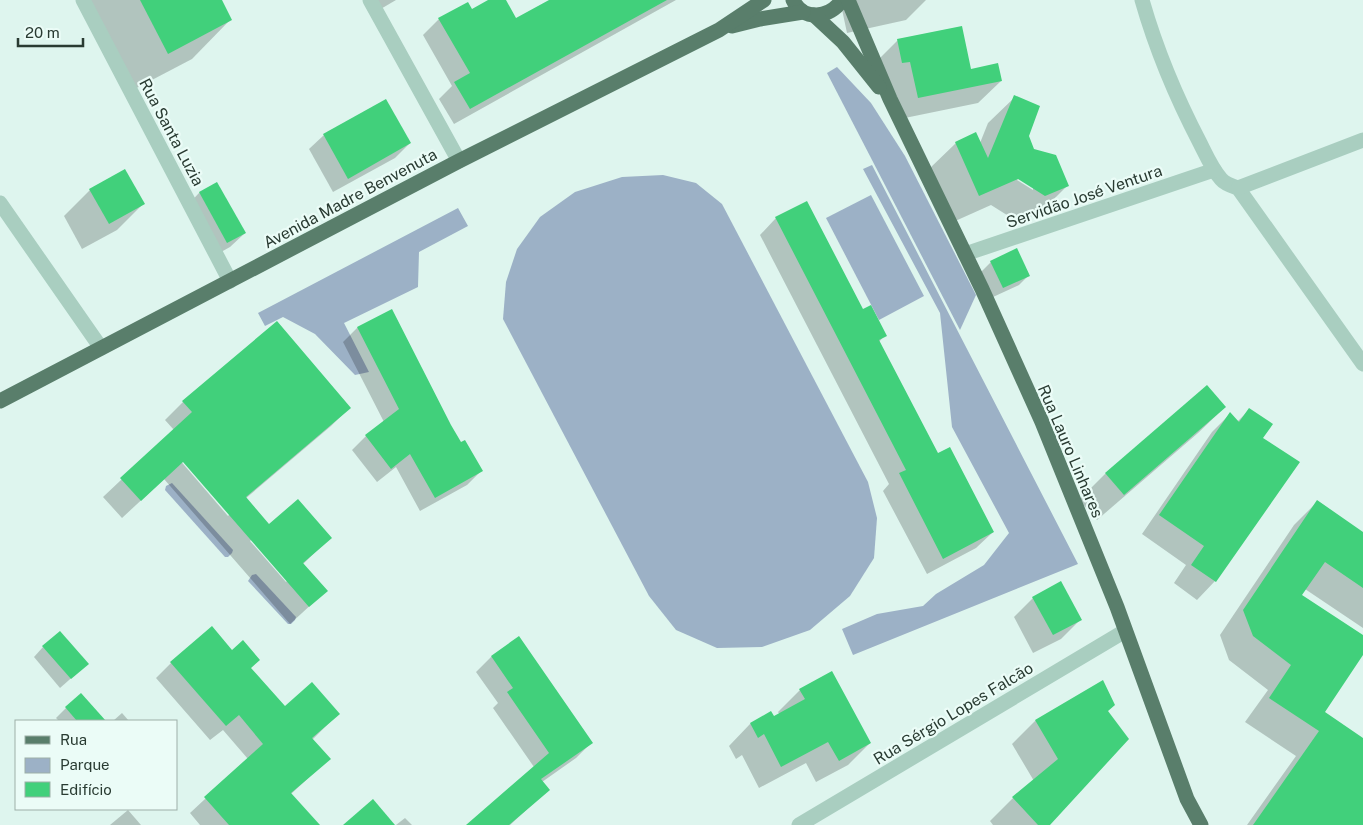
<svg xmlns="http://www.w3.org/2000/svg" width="1363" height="825" font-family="'Public Sans',sans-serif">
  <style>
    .green { fill: #9cb1c6 }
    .shadow { fill: #0003; fill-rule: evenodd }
    .building { fill: #41d07b }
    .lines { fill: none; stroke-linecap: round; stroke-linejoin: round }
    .minor { stroke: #a9cec0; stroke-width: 15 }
    .major { stroke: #597e6b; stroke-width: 15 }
    .labels { text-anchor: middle; stroke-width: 4.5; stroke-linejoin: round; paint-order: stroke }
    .street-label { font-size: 16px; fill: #293b32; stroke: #ebfcf7 }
  </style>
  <rect width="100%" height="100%" fill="#def5ee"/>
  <g class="green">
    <path d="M 837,67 L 871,103 L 905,156 L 976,295 L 960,330 L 827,73 Z"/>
    <path d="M 872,165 L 1078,564 L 853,655 L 842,629 L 877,614 L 923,606 L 936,594 L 984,565 L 1009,533 L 952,427 L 940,313 L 863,169 Z"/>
    <path d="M 663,175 L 696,183 L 722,204 L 868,482 L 877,518 L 874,558 L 850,596 L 810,630 L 762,647 L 717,648 L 676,630 L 649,596 L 503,319 L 506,282 L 517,249 L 540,217 L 575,192 L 622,177 Z"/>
    <path d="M 871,195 L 924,296 L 879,320 L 826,218 Z"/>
    <path d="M 458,208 L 468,226 L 419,252 L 418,287 L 344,323 L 369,372 L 355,375 L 315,334 L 283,317 L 265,326 L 258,313 Z"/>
    <path d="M 172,483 L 233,550 L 232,553 L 228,557 L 225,557 L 165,490 L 166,486 Z"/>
    <path d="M 256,574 L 296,617 L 295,620 L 291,624 L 288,624 L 248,581 L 252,575 Z"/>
  </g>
  <g class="shadow">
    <path d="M 85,0 L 221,0 L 230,20 L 192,59 L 129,92 Z"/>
    <path d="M 373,0 L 396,0 L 379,10 Z"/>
    <path d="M 491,0 L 505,0 L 516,19 L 551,0 L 676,0 L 454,124 L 439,99 L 452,86 L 423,35 L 439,19 L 467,3 L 472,11 Z"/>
    <path d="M 840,0 L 926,0 L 906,20 L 847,33 Z"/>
    <path d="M 898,40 L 970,70 L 1001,81 L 978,103 L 895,120 L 875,63 Z"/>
    <path d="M 1015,97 L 1033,150 L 1067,186 L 1041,212 L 1018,222 L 991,205 L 953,222 L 929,169 L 956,143 L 980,143 L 988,123 ZM 1019,178 L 1033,187 L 1033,190 L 1017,180 Z"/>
    <path d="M 324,135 L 410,143 L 395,158 L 333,192 L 309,149 Z"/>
    <path d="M 217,184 L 245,233 L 230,247 L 212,257 L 185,208 L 199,193 Z"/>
    <path d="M 90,190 L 143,204 L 117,230 L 82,249 L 64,216 Z"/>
    <path d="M 776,218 L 885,335 L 879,342 L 937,455 L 993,532 L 976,548 L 927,574 L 883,491 L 889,484 L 760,235 Z"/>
    <path d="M 1017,250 L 1029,275 L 1019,285 L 993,297 L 981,272 L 991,262 Z"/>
    <path d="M 391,311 L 460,444 L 481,471 L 467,485 L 420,511 L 396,467 L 377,482 L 352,450 L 366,436 L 384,422 L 343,342 L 357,328 Z"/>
    <path d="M 277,323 L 349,408 L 331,426 L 245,499 L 269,526 L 330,538 L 303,564 L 326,591 L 290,624 L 164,479 L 122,518 L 103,497 L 174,430 L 165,420 L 183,402 ZM 180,457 L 230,514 L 228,516 L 178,458 ZM 252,539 L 288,580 L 286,582 L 250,541 Z"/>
    <path d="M 1225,407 L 1198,433 L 1097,520 L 1079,500 L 1105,474 Z"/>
    <path d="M 1249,410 L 1262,438 L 1215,581 L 1197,600 L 1174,583 L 1186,565 L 1142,534 L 1212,432 L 1230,414 L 1237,422 Z"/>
    <path d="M 1318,501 L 1363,533 L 1363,628 L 1305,589 L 1301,595 L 1363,637 L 1363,653 L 1323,712 L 1363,740 L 1363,825 L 1247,825 L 1296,756 L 1245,722 L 1268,690 L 1229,660 L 1220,635 L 1294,525 Z"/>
    <path d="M 1033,598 L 1080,620 L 1061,639 L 1033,653 L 1014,617 Z"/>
    <path d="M 211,628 L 232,652 L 250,668 L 284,708 L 338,714 L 312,740 L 329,759 L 291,794 L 318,825 L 200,825 L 190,813 L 248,759 L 223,730 L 210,740 L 156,678 L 171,663 Z"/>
    <path d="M 519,638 L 591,743 L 576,758 L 542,782 L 548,790 L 510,825 L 468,825 L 534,767 L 493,708 L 498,703 L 476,672 L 491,657 Z"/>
    <path d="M 43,647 L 77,673 L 60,688 L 34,657 Z"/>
    <path d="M 1102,682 L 1106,712 L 1049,825 L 993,825 L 990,821 L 1013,798 L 1034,781 L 1012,744 L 1035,721 Z"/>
    <path d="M 800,690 L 870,743 L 848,765 L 816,782 L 806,763 L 759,788 L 742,755 L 736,759 L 729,746 L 750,724 L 773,718 L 780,715 L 778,712 Z"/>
    <path d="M 66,708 L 104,721 L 59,721 L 56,718 Z"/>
    <path d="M 122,713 L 129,721 L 113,721 Z"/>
    <path d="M 128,810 L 141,825 L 110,825 Z"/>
    <path d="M 405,818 L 412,825 L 396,825 Z"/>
  </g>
  <g class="building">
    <path d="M 140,0 L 222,0 L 232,20 L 168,54 Z"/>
    <path d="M 488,0 L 506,0 L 516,18 L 549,0 L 667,0 L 470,109 L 454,82 L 470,73 L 438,18 L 468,2 L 472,9 Z"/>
    <path d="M 962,26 L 971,69 L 998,63 L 1002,81 L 918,98 L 910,62 L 902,63 L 897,39 Z"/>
    <path d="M 1014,95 L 1040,106 L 1029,136 L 1034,149 L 1056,155 L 1069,186 L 1045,196 L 1018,179 L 979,196 L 955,142 L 976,132 L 988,158 Z"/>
    <path d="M 386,99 L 411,143 L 348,179 L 323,134 Z"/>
    <path d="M 125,169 L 145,204 L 109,224 L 89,189 Z"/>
    <path d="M 217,182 L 246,233 L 227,243 L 199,192 Z"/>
    <path d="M 807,201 L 863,309 L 871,305 L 887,336 L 879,340 L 938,453 L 950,447 L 994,532 L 943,559 L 899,473 L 906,470 L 775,217 Z"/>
    <path d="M 1017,248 L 1030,276 L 1003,288 L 990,261 Z"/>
    <path d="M 392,309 L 451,425 L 461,442 L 465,440 L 483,471 L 435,498 L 410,454 L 391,469 L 365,435 L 399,409 L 357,327 Z"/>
    <path d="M 277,321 L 351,408 L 246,497 L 269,524 L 298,499 L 332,538 L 303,563 L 328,591 L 309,607 L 183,462 L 141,501 L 120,478 L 192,412 L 182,401 Z"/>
    <path d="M 1207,385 L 1226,407 L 1124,495 L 1105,473 Z"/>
    <path d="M 1249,408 L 1273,424 L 1263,438 L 1300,462 L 1216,582 L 1191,565 L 1204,546 L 1159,515 L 1230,412 L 1239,422 Z"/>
    <path d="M 1317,500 L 1363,532 L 1363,588 L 1325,562 L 1302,595 L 1363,635 L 1363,655 L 1325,712 L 1363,738 L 1363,825 L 1253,825 L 1319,731 L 1269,698 L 1291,665 L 1253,636 L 1243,610 Z"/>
    <path d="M 1061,581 L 1082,620 L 1053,635 L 1032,597 Z"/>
    <path d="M 212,626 L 232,650 L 243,640 L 260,660 L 251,668 L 285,706 L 312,682 L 340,714 L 312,738 L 331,759 L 291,793 L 320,825 L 229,825 L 204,797 L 263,744 L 239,715 L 226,726 L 170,662 Z"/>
    <path d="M 60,631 L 89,664 L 71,679 L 42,646 Z"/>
    <path d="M 519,636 L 593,743 L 541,779 L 550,790 L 509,825 L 466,825 L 549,753 L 507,692 L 513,688 L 491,656 Z"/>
    <path d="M 832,671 L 871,743 L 839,761 L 828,742 L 781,767 L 764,734 L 758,738 L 750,723 L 771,711 L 774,716 L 805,699 L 799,689 Z"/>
    <path d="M 1103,680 L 1115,705 L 1108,711 L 1129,739 L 1050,825 L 1038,825 L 1012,797 L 1058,759 L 1035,720 Z"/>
    <path d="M 81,693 L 106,721 L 77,721 L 65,707 Z"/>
    <path d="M 373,799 L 395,825 L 343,825 Z"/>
  </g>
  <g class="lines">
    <g class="minor">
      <path d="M 83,0 L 230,281"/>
      <path d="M 370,0 L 459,161"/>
      <path d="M 1142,0 C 1156,49 1176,97 1200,143 C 1206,155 1212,169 1221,179 C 1225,184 1232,186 1238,188 L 1363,364"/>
      <path d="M 1238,188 L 1363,140"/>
      <path d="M 0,203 L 101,348"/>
      <path d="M 965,254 L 1214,170"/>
      <path d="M 799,825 L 1125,631"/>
    </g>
    <g class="major">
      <path d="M 793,0 C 803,22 830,18 842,0"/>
      <path d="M 848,0 L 890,99 L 982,289 L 1042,422 L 1117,607 L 1187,799 L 1201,825"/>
      <path d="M 814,15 L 843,42 L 879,87"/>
      <path d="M 732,26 L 760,19 L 803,12"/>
      <path d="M 0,401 L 459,161 L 719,30 L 764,0"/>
    </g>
  </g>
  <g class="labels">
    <g class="street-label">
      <text transform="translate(172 132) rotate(62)" y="6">Rua Santa Luzia</text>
      <text transform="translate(1084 196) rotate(-19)" y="6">Servidão José Ventura</text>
      <text transform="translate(350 198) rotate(-28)" y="6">Avenida Madre Benvenuta</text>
      <text transform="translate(1071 451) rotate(67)" y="6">Rua Lauro Linhares</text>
      <text transform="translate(953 713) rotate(-31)" y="6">Rua Sérgio Lopes Falcão</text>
    </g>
  </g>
  <rect x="15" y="720" width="162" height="90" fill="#ebfcf7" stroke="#9dafa8"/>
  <rect x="25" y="736" width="25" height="8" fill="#597e6b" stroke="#9dafa8"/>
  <text x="60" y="745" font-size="15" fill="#293b32">Rua</text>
  <rect x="25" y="758" width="25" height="15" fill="#9cb1c6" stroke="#9dafa8"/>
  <text x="60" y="770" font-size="15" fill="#293b32">Parque</text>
  <rect x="25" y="782" width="25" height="15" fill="#41d07b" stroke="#9dafa8"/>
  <text x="60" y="795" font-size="15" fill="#293b32">Edifício</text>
  <path d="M18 38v8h65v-8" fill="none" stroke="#293b32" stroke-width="2.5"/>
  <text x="25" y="38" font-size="15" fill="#293b32" stroke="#ebfcf7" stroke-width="4" paint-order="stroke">20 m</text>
</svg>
